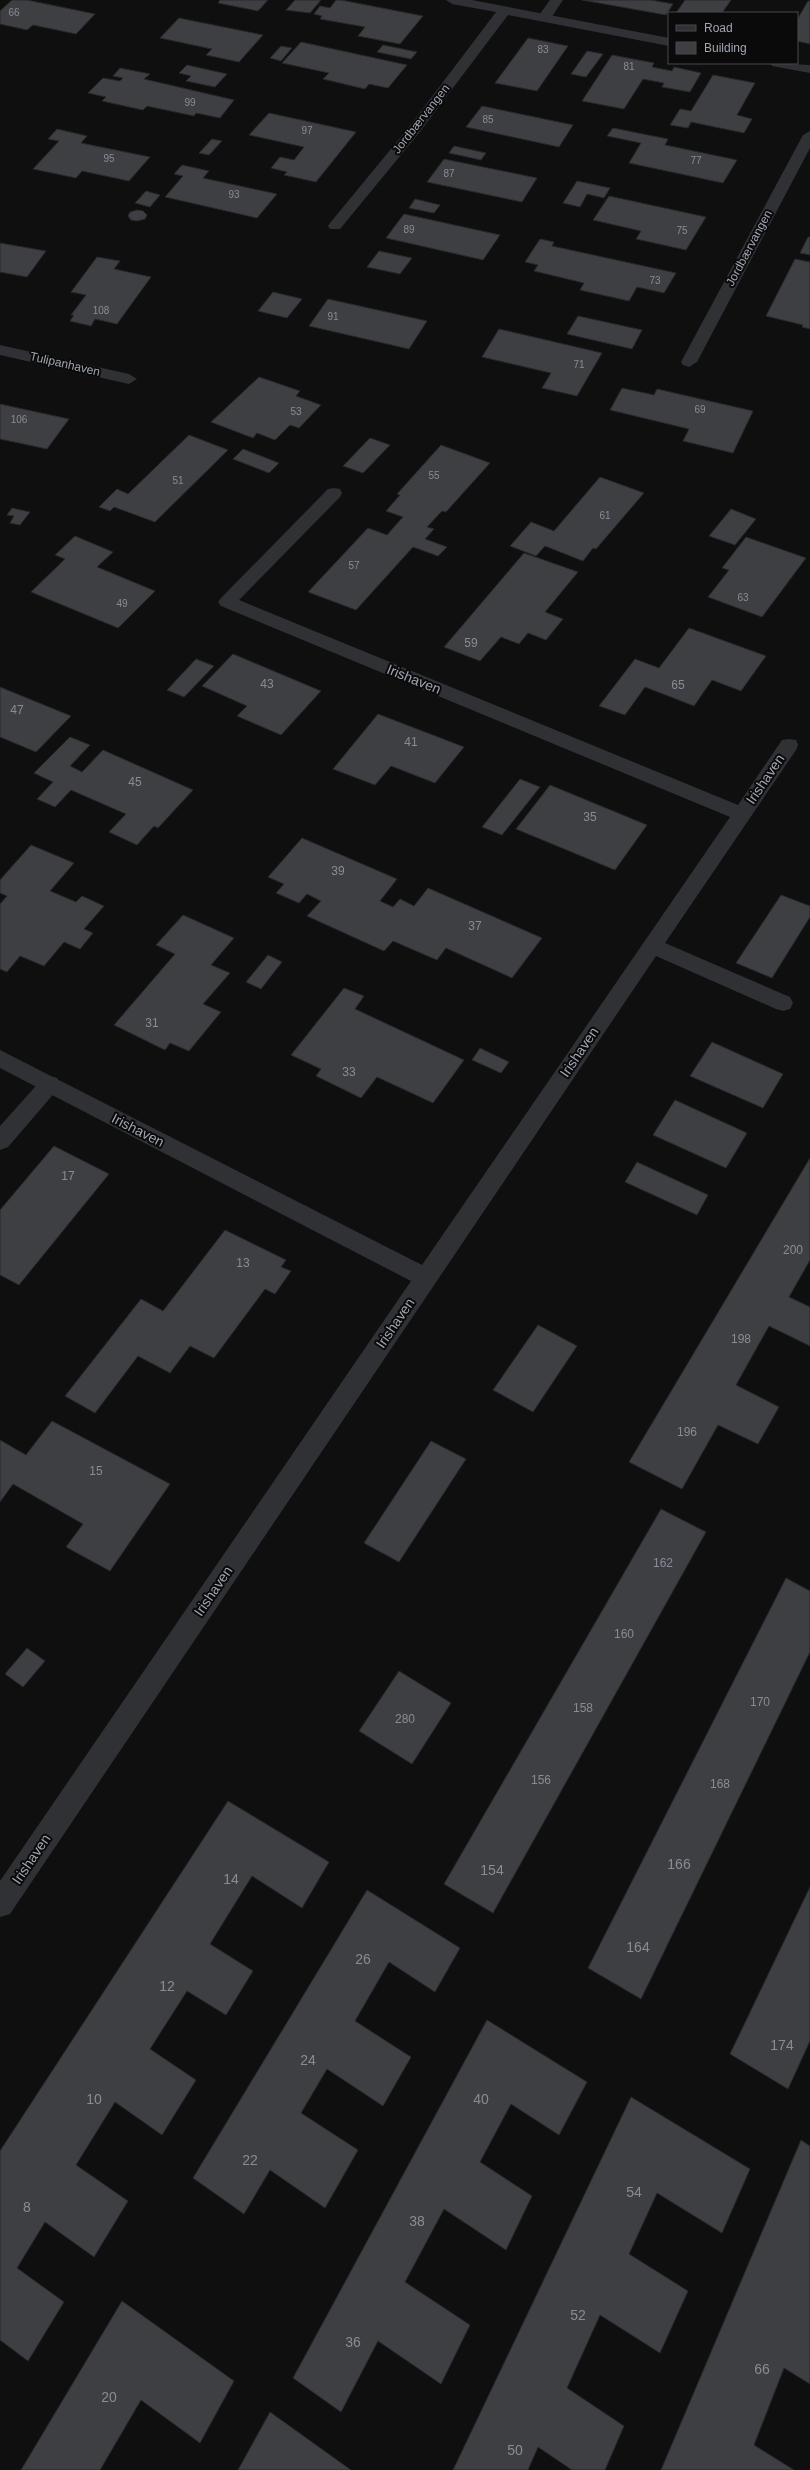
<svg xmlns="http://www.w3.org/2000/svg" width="810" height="2470" font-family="Arial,sans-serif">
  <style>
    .building { fill: #3e3f43; stroke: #29292c }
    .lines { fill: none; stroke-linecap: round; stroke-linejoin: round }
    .lane { fill: #303135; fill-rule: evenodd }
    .street { fill: #303135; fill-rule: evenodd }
    .labels { text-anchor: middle; stroke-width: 4; stroke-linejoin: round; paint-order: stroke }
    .far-number-label { font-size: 10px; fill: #888c95 }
    .far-street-label { font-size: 12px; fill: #a0a5b0; stroke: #0a0a0b }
    .number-label { font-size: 12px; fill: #888c95 }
    .street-label { font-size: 14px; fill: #a0a5b0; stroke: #0a0a0b }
    .near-number-label { font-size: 14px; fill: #888c95 }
  </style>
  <rect width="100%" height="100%" fill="#0f0f10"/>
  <g class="building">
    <path d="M 12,0 L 27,0 L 95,14 L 76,34 L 33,25 L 27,30 L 0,24 L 0,11 Z"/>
    <path d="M 220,0 L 268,0 L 258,11 L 218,3 Z"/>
    <path d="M 295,0 L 321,0 L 310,13 L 286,10 Z"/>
    <path d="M 336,0 L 341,0 L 423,16 L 400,44 L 358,36 L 365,27 L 320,19 L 322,16 L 314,14 L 320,6 L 330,8 Z"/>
    <path d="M 582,0 L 651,0 L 673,4 L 666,15 Z"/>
    <path d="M 685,0 L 731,0 L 722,13 L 676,13 Z"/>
    <path d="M 808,1 L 810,1 L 810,44 L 797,41 L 797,20 Z"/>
    <path d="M 179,18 L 263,35 L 239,62 L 206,55 L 212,49 L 160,38 Z"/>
    <path d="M 528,38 L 568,46 L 537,91 L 495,83 Z"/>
    <path d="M 301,42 L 407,65 L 388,88 L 369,84 L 365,89 L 323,79 L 329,73 L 282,63 Z"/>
    <path d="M 383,45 L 417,52 L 411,59 L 377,52 Z"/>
    <path d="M 281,46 L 292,48 L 281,61 L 270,58 Z"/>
    <path d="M 587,51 L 603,54 L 586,77 L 571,74 Z"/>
    <path d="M 612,55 L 654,63 L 652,67 L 672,71 L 674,67 L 701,73 L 690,92 L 662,87 L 664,83 L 643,79 L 624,109 L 582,101 Z"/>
    <path d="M 187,65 L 227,74 L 215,87 L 186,81 L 191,76 L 179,73 Z"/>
    <path d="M 120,68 L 150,74 L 144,79 L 234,100 L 220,118 L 196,113 L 194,116 L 147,106 L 143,110 L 102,101 L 106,97 L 88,93 L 103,78 L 120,81 L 123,78 L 113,76 Z"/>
    <path d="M 713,75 L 755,83 L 737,115 L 752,119 L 744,133 L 691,122 L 688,128 L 670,125 L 680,109 L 691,111 Z"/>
    <path d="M 482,106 L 573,125 L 559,147 L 466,127 Z"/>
    <path d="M 269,113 L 356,132 L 316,182 L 284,175 L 287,172 L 271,168 L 280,157 L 294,160 L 304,147 L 249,135 Z"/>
    <path d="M 613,128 L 668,139 L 665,145 L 737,160 L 723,183 L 629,163 L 641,143 L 607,136 Z"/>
    <path d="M 57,129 L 87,136 L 81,143 L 150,157 L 129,181 L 82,171 L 76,178 L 33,169 L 59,141 L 48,139 Z"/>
    <path d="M 212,139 L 222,141 L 209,155 L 199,153 Z"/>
    <path d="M 454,146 L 486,153 L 481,160 L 449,153 Z"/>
    <path d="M 444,159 L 537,178 L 522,202 L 427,182 Z"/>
    <path d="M 182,165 L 209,171 L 203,178 L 277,194 L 257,218 L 165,197 L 183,176 L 174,174 Z"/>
    <path d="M 577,181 L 610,188 L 604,198 L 587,194 L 580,207 L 563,203 Z"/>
    <path d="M 146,191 L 160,195 L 150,207 L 135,203 Z"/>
    <path d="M 609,196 L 706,217 L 686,250 L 636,239 L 641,231 L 593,220 Z"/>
    <path d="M 415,199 L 440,205 L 434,213 L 409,208 Z"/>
    <path d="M 137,210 L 143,211 L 147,215 L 145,219 L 137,221 L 131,220 L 128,216 L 130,212 Z"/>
    <path d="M 404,214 L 500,235 L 483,260 L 386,238 Z"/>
    <path d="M 808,237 L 810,237 L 810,255 L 800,253 Z"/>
    <path d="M 540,239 L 554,242 L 552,246 L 676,273 L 664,293 L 637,287 L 629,301 L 580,290 L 584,283 L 534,271 L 538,265 L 525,262 Z"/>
    <path d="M 0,243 L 46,251 L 27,277 L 0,272 Z"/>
    <path d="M 379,251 L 412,258 L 400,274 L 367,267 Z"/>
    <path d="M 97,257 L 120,261 L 114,269 L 151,277 L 117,324 L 95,319 L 91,326 L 70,321 L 74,315 L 71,315 L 86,295 L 71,292 Z"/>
    <path d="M 795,259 L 810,262 L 810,329 L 802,327 L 803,325 L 766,316 Z"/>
    <path d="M 273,292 L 302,299 L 287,318 L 258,311 Z"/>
    <path d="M 328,299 L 427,321 L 409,349 L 309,326 Z"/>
    <path d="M 578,316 L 642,330 L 632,349 L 567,334 Z"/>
    <path d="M 499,329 L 602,353 L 577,396 L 542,388 L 551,373 L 482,357 Z"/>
    <path d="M 259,377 L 300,391 L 296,396 L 321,405 L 299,428 L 290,425 L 275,440 L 257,433 L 253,438 L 211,422 Z"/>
    <path d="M 622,388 L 654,395 L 657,389 L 753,411 L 733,453 L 683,441 L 689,429 L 610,410 Z"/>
    <path d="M 0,404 L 69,419 L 47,449 L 0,439 Z"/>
    <path d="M 189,435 L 228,450 L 155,522 L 114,507 L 110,511 L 99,507 L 117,489 L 128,494 Z"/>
    <path d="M 370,438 L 390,445 L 363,473 L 343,466 Z"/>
    <path d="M 441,445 L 490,463 L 446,512 L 442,511 L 427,527 L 434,529 L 425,539 L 447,547 L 438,556 L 413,547 L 356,610 L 308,592 L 368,528 L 387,535 L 403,517 L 386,511 L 400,495 L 397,494 Z"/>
    <path d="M 243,449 L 279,463 L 269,473 L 233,459 Z"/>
    <path d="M 600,477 L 644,493 L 596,549 L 593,548 L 583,561 L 545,546 L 536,556 L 510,546 L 531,522 L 554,531 Z"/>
    <path d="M 12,508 L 30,512 L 20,525 L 10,523 L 14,516 L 7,515 Z"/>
    <path d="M 731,509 L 756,519 L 735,545 L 709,536 Z"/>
    <path d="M 75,536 L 113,552 L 97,567 L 155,591 L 118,628 L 31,592 L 65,559 L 55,555 Z"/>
    <path d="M 746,537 L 806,558 L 762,617 L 708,597 L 729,570 L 722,568 Z"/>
    <path d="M 524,553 L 578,572 L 545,612 L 563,619 L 546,640 L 528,633 L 519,644 L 501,637 L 480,661 L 444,647 Z"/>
    <path d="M 689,628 L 766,656 L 741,691 L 712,680 L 694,706 L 645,687 L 625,715 L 599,706 L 635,659 L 659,668 Z"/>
    <path d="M 233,654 L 321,691 L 281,735 L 237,716 L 247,706 L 202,686 Z"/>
    <path d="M 196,659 L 214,666 L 184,697 L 167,690 Z"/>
    <path d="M 0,687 L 71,716 L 36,752 L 0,737 Z"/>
    <path d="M 378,714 L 464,747 L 435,783 L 391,766 L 375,785 L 333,769 Z"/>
    <path d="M 70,737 L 90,745 L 70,766 L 82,772 L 103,750 L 193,790 L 158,828 L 154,826 L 137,845 L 109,832 L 126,814 L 71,790 L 55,807 L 37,799 L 53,782 L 34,773 Z"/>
    <path d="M 520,779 L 540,787 L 502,835 L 482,827 Z"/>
    <path d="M 550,785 L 647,825 L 615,870 L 516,829 Z"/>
    <path d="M 302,838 L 397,879 L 380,901 L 393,907 L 400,899 L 414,906 L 428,888 L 542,938 L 512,978 L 446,948 L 437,960 L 393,941 L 384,951 L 307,916 L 321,901 L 307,894 L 299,903 L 276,893 L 284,884 L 268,877 Z"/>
    <path d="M 31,845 L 74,863 L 50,891 L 76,902 L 82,896 L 104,906 L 84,929 L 93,933 L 80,949 L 64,942 L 44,966 L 20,956 L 7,972 L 0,969 L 0,904 L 7,896 L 0,893 L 0,880 Z"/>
    <path d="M 781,895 L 810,906 L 810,917 L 772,978 L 736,963 Z"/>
    <path d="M 183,915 L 234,938 L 211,965 L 230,973 L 203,1004 L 221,1012 L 189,1051 L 170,1043 L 165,1050 L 114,1025 L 175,954 L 156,945 Z"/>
    <path d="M 268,955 L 282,962 L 261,989 L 246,982 Z"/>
    <path d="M 344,988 L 364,996 L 355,1009 L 464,1060 L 433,1103 L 377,1077 L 361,1098 L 316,1076 L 321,1069 L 291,1055 Z"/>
    <path d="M 712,1042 L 783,1074 L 763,1108 L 690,1076 Z"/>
    <path d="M 480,1048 L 509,1062 L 501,1073 L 472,1060 Z"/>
    <path d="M 675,1100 L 747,1133 L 726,1168 L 653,1135 Z"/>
    <path d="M 54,1146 L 109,1174 L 19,1285 L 0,1275 L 0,1210 Z"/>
    <path d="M 810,1158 L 810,1260 L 789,1297 L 810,1307 L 810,1346 L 769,1326 L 736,1385 L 779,1407 L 758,1444 L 718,1425 L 682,1489 L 629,1462 Z"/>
    <path d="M 637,1162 L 708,1195 L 697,1215 L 625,1182 Z"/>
    <path d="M 225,1230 L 286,1260 L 281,1267 L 291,1271 L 275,1294 L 265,1289 L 214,1358 L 190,1346 L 170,1373 L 138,1356 L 95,1413 L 65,1396 L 141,1299 L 163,1311 Z"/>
    <path d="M 538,1325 L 577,1346 L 533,1412 L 493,1390 Z"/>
    <path d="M 52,1421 L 170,1484 L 110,1571 L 66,1547 L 83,1524 L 13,1484 L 0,1502 L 0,1440 L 26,1455 Z"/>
    <path d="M 431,1441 L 466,1459 L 399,1562 L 364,1543 Z"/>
    <path d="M 661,1509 L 706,1532 L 493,1913 L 444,1884 Z"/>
    <path d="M 786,1578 L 810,1591 L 810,1652 L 641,1999 L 588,1968 Z"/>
    <path d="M 27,1648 L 45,1661 L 23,1687 L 5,1674 Z"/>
    <path d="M 399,1671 L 451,1703 L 412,1764 L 359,1731 Z"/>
    <path d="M 228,1801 L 329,1862 L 302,1908 L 252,1876 L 210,1944 L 253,1971 L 226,2015 L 187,1991 L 150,2049 L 196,2080 L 162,2135 L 115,2102 L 76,2165 L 128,2201 L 94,2257 L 45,2222 L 17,2268 L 64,2302 L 28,2361 L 0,2340 L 0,2151 Z"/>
    <path d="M 810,1887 L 810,2041 L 788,2089 L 730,2054 Z"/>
    <path d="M 367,1890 L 460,1948 L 435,1992 L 389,1962 L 355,2021 L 411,2057 L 383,2106 L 327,2069 L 301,2113 L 358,2150 L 325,2208 L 270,2170 L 244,2214 L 193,2178 Z"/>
    <path d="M 487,2020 L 587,2082 L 559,2135 L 511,2104 L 480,2162 L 532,2196 L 506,2250 L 444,2209 L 405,2282 L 470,2325 L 441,2384 L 378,2341 L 341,2412 L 293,2378 Z"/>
    <path d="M 631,2097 L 750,2169 L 722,2233 L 657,2193 L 629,2254 L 688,2291 L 660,2353 L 600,2315 L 567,2388 L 624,2426 L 605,2470 L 572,2470 L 538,2447 L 528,2470 L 453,2470 Z"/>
    <path d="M 801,2140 L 810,2146 L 810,2384 L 784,2368 L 754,2445 L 794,2470 L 661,2470 Z"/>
    <path d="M 122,2301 L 234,2381 L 200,2443 L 141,2400 L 100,2470 L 21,2470 Z"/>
    <path d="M 270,2412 L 351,2470 L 238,2470 Z"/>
  </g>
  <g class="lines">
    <g class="lane">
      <path d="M 550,0 L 563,0 L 549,21 L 539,21 L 537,18 Z"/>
      <path d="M 50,1076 L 57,1078 L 60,1084 L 57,1090 L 8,1147 L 0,1150 L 0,1126 L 43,1078 Z"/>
    </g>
    <g class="street">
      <path d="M 446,0 L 472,0 L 669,38 L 669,46 L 508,15 L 419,133 L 340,229 L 330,229 L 328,226 L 330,223 L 409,127 L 496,12 L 452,4 Z"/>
      <path d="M 770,63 L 810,65 L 810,73 L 772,66 Z"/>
      <path d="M 810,131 L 810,148 L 697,362 L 689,367 L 683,365 L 681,362 L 803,135 Z"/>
      <path d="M 0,345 L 129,374 L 137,379 L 129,384 L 0,355 Z"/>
      <path d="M 334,488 L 340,489 L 342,493 L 340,497 L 239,600 L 738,805 L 782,740 L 789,739 L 796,740 L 798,745 L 796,750 L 665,943 L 790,997 L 793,1003 L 790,1009 L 783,1011 L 776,1009 L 656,956 L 10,1914 L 0,1917 L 0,1881 L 411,1281 L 0,1068 L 0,1050 L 422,1265 L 730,817 L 221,606 L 218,602 L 221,598 L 328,489 Z"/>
    </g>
  </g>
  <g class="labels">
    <g class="far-number-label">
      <text x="14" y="16">66</text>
      <text x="543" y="53">83</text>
      <text x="629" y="70">81</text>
      <text x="190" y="106">99</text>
      <text x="488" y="123">85</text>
      <text x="307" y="134">97</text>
      <text x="109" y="162">95</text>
      <text x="696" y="164">77</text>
      <text x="449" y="177">87</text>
      <text x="234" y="198">93</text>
      <text x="409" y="233">89</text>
      <text x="682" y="234">75</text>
      <text x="655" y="284">73</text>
      <text x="101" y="314">108</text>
      <text x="333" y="320">91</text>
      <text x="579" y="368">71</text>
      <text x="700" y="413">69</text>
      <text x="296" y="415">53</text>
      <text x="19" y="423">106</text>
      <text x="434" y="479">55</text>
      <text x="178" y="484">51</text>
      <text x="605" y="519">61</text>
      <text x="354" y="569">57</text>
      <text x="743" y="601">63</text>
      <text x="122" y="607">49</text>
    </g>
    <g class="far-street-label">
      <text transform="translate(421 119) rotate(-52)" y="4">Jordbærvangen</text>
      <text transform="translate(749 248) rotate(-62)" y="4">Jordbærvangen</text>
      <text transform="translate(65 364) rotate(13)" y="4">Tulipanhaven</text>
    </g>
    <g class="number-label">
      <text x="471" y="647">59</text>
      <text x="267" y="688">43</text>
      <text x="678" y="689">65</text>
      <text x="17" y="714">47</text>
      <text x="411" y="746">41</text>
      <text x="135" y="786">45</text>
      <text x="590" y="821">35</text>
      <text x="338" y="875">39</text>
      <text x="475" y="930">37</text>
      <text x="152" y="1027">31</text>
      <text x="349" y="1076">33</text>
      <text x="68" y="1180">17</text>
      <text x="793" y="1254">200</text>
      <text x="243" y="1267">13</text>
      <text x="741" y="1343">198</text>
      <text x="687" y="1436">196</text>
      <text x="96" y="1475">15</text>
      <text x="663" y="1567">162</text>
      <text x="624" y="1638">160</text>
      <text x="760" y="1706">170</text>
      <text x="583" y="1712">158</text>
      <text x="405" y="1723">280</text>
      <text x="541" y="1784">156</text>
      <text x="720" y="1788">168</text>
    </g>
    <g class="street-label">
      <text transform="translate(414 679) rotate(22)" y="5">Irishaven</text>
      <text transform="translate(765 779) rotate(-56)" y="5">Irishaven</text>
      <text transform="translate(579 1052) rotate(-56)" y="5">Irishaven</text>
      <text transform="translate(138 1130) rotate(27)" y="5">Irishaven</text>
      <text transform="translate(395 1323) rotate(-56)" y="5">Irishaven</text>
      <text transform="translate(213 1591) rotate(-56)" y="5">Irishaven</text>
      <text transform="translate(31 1859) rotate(-56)" y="5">Irishaven</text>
    </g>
    <g class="near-number-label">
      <text x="679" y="1869">166</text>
      <text x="492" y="1875">154</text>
      <text x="231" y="1884">14</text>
      <text x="638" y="1952">164</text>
      <text x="363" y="1964">26</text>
      <text x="167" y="1991">12</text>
      <text x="782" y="2050">174</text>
      <text x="308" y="2065">24</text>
      <text x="94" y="2104">10</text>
      <text x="481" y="2104">40</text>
      <text x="250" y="2165">22</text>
      <text x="634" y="2197">54</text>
      <text x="27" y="2212">8</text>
      <text x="417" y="2226">38</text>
      <text x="578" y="2320">52</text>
      <text x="353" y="2347">36</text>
      <text x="762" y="2374">66</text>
      <text x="109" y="2402">20</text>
      <text x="515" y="2455">50</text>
    </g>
  </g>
  <rect x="668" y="12" width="130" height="52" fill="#0a0a0b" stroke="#46484d"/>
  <rect x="676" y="25" width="20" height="6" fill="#303135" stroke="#46484d"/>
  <text x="704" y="32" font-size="12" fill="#a0a5b0">Road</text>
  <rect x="676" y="42" width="20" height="12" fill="#3e3f43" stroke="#46484d"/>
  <text x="704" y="52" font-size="12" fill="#a0a5b0">Building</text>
</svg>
